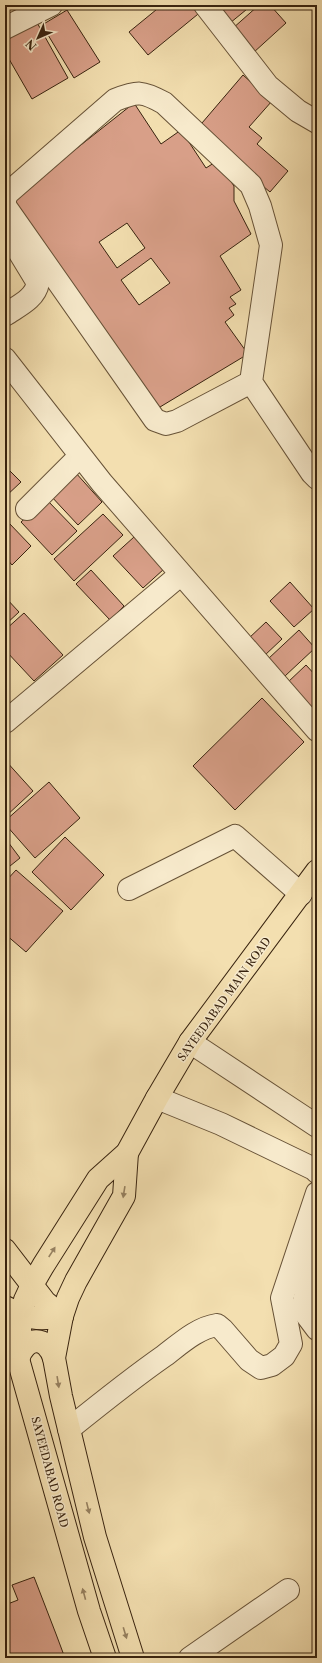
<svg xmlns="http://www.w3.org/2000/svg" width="322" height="1663" font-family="'Libre Caslon Text',serif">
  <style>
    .building { fill: #d89f88; stroke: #38230f; fill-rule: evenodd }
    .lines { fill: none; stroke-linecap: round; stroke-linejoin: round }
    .minor-casing { stroke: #675237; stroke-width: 24 }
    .major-casing { stroke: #38230f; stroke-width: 24 }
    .minor { stroke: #f7eacc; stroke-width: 22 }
    .major { stroke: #f3dfb0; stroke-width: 22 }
    .oneway { fill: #968160 }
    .labels { text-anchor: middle; stroke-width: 3; stroke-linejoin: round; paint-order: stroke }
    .street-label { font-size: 11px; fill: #38230f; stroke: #f7eacc }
  </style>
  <rect width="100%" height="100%" fill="#f3dfb0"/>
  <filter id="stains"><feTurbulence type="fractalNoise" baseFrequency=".005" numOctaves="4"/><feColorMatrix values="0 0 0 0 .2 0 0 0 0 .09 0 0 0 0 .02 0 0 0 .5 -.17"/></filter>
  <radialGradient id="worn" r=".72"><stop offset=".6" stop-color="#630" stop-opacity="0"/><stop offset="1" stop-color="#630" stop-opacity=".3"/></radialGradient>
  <g class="building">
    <path d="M 162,5 L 199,5 L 203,10 L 148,55 L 129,32 Z"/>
    <path d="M 215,5 L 252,5 L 230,23 Z"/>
    <path d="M 259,5 L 270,5 L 286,23 L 253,53 L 232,29 Z"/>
    <path d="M 67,10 L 100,62 L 74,78 L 42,25 Z"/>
    <path d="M 35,19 L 68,78 L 32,99 L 5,52 L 5,36 Z"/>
    <path d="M 243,75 L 272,101 L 249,127 L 262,138 L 257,144 L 288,171 L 270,192 L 196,130 Z"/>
    <path d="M 134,103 L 161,144 L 181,130 L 206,168 L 217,161 L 234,186 L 234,201 L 251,234 L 220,256 L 241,290 L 230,297 L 236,304 L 229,308 L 234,315 L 225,322 L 248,354 L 155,410 L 10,201 ZM 127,223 L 145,248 L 117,268 L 99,242 ZM 151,258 L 170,283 L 139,305 L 121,280 Z"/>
    <path d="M 5,466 L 21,482 L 5,497 Z"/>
    <path d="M 75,472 L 102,502 L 78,525 L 50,495 Z"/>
    <path d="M 46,499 L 77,531 L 52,555 L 21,522 Z"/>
    <path d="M 103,514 L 123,535 L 74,581 L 54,559 Z"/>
    <path d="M 8,522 L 31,546 L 12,565 L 5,557 L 5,525 Z"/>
    <path d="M 134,537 L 164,569 L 143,588 L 113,556 Z"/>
    <path d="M 91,570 L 124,606 L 110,620 L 76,584 Z"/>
    <path d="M 290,582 L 314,609 L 294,627 L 270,601 Z"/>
    <path d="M 5,597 L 19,612 L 5,625 Z"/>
    <path d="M 24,613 L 63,655 L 34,681 L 5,650 L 5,630 Z"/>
    <path d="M 266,622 L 282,639 L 264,656 L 248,639 Z"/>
    <path d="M 299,630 L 315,648 L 285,676 L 268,659 Z"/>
    <path d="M 306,665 L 317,677 L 317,715 L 287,683 Z"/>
    <path d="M 262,698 L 304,742 L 235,810 L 193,766 Z"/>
    <path d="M 5,760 L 33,791 L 5,817 Z"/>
    <path d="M 49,782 L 80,818 L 35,858 L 5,824 L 5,821 Z"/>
    <path d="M 65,837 L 104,875 L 71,910 L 32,872 Z"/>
    <path d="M 5,838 L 20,858 L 5,870 Z"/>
    <path d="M 16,870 L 63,911 L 26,952 L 5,934 L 5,882 Z"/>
    <path d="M 34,1577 L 56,1634 L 65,1658 L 5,1658 L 5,1611 L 6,1611 L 5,1605 L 18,1600 L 12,1585 Z"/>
  </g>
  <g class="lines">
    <defs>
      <g id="minor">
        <path d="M 205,5 L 268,86 L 298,111 L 317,122"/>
        <path d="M 5,28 L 51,5"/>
        <path d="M 5,315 C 18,306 35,299 38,283 L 7,232"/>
        <path d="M 5,359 L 102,483 L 317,730"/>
        <path d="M 251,382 L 177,421 L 166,424 L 155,420 L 5,206 L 5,198 L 8,193 L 115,100 C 138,91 142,91 164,103 L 251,185 L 260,206 L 271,245 L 251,382 L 312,473 L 317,478"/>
        <path d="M 27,509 L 80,456"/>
        <path d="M 5,722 L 180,575"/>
        <path d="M 129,889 L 235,836 L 301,894"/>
        <path d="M 190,1042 L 317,1126"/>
        <path d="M 157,1098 L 221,1124 L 314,1169 L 317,1172"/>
        <path d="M 317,1249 L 302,1309 L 317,1329"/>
        <path d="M 69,1429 C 100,1404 131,1379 164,1356 C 180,1344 197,1328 217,1325 L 223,1330 L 249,1360 L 261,1368 L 272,1365 L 284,1356 L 291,1344 L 282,1298 L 317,1193"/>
        <path d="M 190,1658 L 288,1590"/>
      </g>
      <g id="major">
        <path d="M 127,1153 L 124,1196 L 76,1281 L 68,1298 L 62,1316 L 54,1358 L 61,1396 L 95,1537 L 133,1658"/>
        <path d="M 5,1250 L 45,1302 L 62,1316"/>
        <path d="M 5,1307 C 26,1318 38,1321 62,1316"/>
        <path d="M 18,1359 C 25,1336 47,1335 54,1358"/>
        <path d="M 105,1658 L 89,1611 L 18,1359 L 21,1316 L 25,1300 L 32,1285 L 43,1266 L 98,1179 L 127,1153 L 157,1098 L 190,1042 L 317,871"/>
      </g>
    </defs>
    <use href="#minor" class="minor-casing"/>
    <use href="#major" class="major-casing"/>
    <use href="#minor" class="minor"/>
    <use href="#major" class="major"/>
  </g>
  <defs><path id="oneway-solid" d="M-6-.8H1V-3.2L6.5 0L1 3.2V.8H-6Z"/></defs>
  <g class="oneway">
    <use href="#oneway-solid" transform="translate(124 1192) rotate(99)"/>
    <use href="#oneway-solid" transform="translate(52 1252) rotate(-57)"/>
    <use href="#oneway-solid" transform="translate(58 1382) rotate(81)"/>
    <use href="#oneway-solid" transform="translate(88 1508) rotate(76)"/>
    <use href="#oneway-solid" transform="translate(84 1594) rotate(-105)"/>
    <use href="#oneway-solid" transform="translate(125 1633) rotate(73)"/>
  </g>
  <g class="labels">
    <g class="street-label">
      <text transform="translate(224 999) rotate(-54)" y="4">SAYEEDABAD MAIN ROAD</text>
      <text transform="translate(50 1472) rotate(75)" y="4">SAYEEDABAD ROAD</text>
    </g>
  </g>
  <rect width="322" height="1663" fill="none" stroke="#f3dfb0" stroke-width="20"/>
  <rect x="6" y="6" width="310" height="1651" fill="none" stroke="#38230f" stroke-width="2"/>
  <rect x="10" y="10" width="302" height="1643" fill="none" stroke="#38230f"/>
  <g transform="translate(38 38) rotate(225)" stroke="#f7eacc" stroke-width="3" paint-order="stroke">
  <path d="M0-3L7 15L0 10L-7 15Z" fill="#38230f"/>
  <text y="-6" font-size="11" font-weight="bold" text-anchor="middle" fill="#38230f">N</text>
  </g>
  <rect width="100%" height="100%" filter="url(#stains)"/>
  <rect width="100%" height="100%" fill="url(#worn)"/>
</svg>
